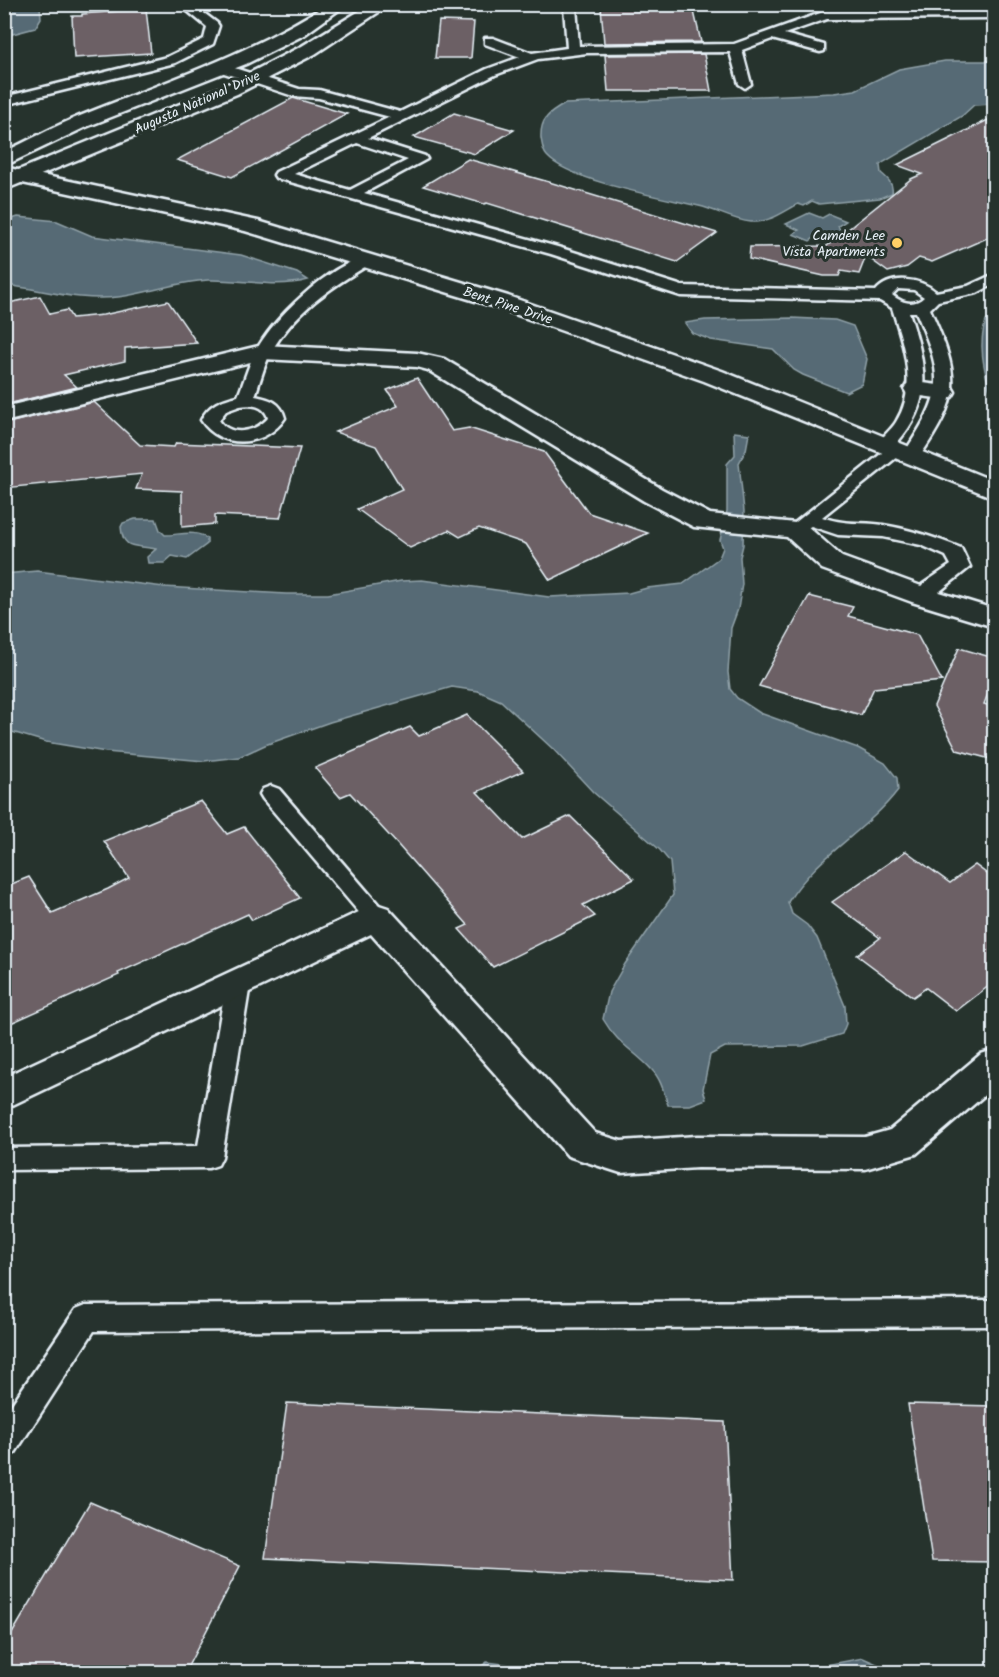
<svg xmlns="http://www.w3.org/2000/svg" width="999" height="1677" font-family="Kalam,sans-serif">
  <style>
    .water { fill: #566b74; stroke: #90a1a9; stroke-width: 1.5 }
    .building { fill: #6c6165; stroke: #e8f1f8; stroke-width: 1.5 }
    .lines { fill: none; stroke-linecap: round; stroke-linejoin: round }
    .service-casing { stroke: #e8f1f8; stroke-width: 5 }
    .minor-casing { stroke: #e8f1f8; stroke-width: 5 }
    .tertiary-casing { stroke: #e8f1f8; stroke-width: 5 }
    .service { fill: #26332d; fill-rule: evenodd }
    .minor { fill: #26332d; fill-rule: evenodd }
    .tertiary { fill: #26332d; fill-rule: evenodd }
    .poi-dot { fill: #ffd166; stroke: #26332d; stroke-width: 2 }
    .labels { text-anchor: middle; stroke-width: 6; stroke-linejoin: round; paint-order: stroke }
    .far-street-label { font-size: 14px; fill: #e8f1f8; stroke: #26332d }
    .far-poi-label { font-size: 14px; fill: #e8f1f8; stroke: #26332d; text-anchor: end }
  </style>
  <rect width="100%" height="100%" fill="#26332d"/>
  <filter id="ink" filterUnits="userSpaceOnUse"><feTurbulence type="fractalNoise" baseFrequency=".0167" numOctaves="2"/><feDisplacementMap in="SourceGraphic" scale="12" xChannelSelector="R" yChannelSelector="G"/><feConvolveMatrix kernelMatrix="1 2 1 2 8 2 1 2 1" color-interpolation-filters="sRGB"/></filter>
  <g filter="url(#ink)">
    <g class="water">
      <path d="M 5,4 L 40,5 L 41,18 L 35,28 L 5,36 Z"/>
      <path d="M 945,61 L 994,61 L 994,104 L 974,105 L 962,116 L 884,162 L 880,165 L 881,173 C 887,178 894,184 892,193 L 880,198 L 819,204 L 812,201 L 804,206 L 798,204 C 783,212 769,223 751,222 C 732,220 717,210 699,206 C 665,198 569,181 547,156 C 543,152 542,144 541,138 C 540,119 549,113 565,104 L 834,93 L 855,90 L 899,69 Z"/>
      <path d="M 809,213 L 822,218 L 829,214 L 846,221 L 838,226 L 842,233 L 828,237 L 818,235 L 810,241 L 793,234 L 799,230 L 786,224 Z"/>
      <path d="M 18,217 L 57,221 L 92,236 L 241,255 L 297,273 L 308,280 C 276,289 241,279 208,280 C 177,282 148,293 118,297 C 80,302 42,289 5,285 L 5,221 Z"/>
      <path d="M 994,316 L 994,424 C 990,414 993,406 991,396 C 985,372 977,345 986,321 Z"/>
      <path d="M 792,318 L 835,320 L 853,326 L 867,359 L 862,384 L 846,392 L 803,375 L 794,370 L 773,349 L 711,340 L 692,333 L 685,323 L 705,320 Z"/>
      <path d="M 734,432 L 749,434 L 746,450 L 739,463 L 744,511 L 743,545 L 740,557 L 742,584 L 738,609 L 731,628 L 728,672 L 730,689 L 737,698 L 760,713 L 858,748 L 885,763 L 897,778 L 898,790 C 866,832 816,856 788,902 L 792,914 L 807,925 L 817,938 L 845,1006 L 846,1024 L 842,1034 L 803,1046 L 725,1047 L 710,1055 L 703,1089 L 706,1099 L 690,1105 L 668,1105 C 664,1093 661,1079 652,1070 C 634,1050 618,1045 603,1019 L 609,992 L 625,964 L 673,895 L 670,862 L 660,850 L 593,792 L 554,750 L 501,701 L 478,691 L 452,687 L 330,722 L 265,745 L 239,757 L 204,761 L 106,752 L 46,742 L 5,730 L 4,574 L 37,571 L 164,587 L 286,594 L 328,594 L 401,581 L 422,580 L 549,597 L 629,593 L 647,588 L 683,584 L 719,558 L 723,548 L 720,540 L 727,511 L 727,464 L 735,455 Z"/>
      <path d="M 135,519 L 156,519 L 160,530 L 165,535 C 179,535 197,529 207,539 L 207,544 L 187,559 L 172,556 L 164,563 L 148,563 L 147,557 L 156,549 C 137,544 123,552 121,527 L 123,523 Z"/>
      <path d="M 863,1658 L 895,1672 L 789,1672 Z"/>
      <path d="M 487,1662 L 569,1672 L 474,1672 Z"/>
    </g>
    <g class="building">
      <path d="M 601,7 L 693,7 L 701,42 L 604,43 Z"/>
      <path d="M 146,9 L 151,53 L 74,58 L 72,16 L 82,16 L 82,14 Z"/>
      <path d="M 439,21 L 474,22 L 471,58 L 435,58 Z"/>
      <path d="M 704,54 L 711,91 L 608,91 L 605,55 Z"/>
      <path d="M 293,98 L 347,114 L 232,177 L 177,160 Z"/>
      <path d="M 454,113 L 514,130 L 475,154 L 414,137 Z"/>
      <path d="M 994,117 L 994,235 L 932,262 L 919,258 L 907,267 L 888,272 L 866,256 L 859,274 L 841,271 L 839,276 L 824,276 L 749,259 L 750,247 L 827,246 L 911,179 L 922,174 L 897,165 Z"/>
      <path d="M 468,159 L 549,182 L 717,233 L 677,262 L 487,203 L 484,204 L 423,186 Z"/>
      <path d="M 40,296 L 50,314 L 67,310 L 72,318 L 103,315 L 168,301 L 197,343 L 125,348 L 125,361 L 64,375 L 77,387 L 4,405 L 4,304 Z"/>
      <path d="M 417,378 L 452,431 L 469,428 L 544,452 L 589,513 L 648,533 L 550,580 L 526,544 L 479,528 L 460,537 L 449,530 L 410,548 L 357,509 L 402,489 L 376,446 L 335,432 L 398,406 L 387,390 Z"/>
      <path d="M 94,402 L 140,445 L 174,447 L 176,443 L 300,448 L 280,518 L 215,515 L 215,524 L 182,527 L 182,491 L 136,489 L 142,474 L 4,488 L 4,424 Z"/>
      <path d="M 809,596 L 853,607 L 848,616 L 917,635 L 942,681 L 874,688 L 861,715 L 759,686 Z"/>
      <path d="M 959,648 L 994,658 L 994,678 L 984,704 L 994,707 L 994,760 L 957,750 L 934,706 Z"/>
      <path d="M 467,715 L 523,771 L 477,792 L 522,839 L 570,816 L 634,879 L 583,905 L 595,916 L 493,967 L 459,929 L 468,925 L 398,845 L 350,793 L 340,797 L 315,768 L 410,727 L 419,736 Z"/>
      <path d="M 201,801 L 227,834 L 244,827 L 300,898 L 252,920 L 248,914 L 118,973 L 119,975 L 4,1026 L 4,887 L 29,877 L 52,913 L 108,889 L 129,878 L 104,841 Z"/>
      <path d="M 906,851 L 950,883 L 975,865 L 994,879 L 994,982 L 956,1011 L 926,988 L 913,997 L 857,955 L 880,938 L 832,902 Z"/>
      <path d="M 287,1403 L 725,1422 L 733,1580 L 265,1558 Z"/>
      <path d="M 908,1404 L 994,1406 L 994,1562 L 932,1561 Z"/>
      <path d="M 90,1502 L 240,1566 L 185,1672 L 4,1672 L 4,1647 Z"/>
    </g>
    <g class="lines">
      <defs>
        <g id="service">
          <path d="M 179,4 L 192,4 L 217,23 L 219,26 L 213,44 L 175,63 L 4,105 L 4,97 L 167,57 L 204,39 L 207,27 Z"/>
          <path d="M 566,4 L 574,5 L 576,7 L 579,46 L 734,44 L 826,11 L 994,11 L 994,18 L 827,19 L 784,34 L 824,45 L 824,51 L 820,52 L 772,39 L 742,50 L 751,84 L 745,88 L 739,84 L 730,52 L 587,53 L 538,59 L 495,75 L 368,138 L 425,156 L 427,159 L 364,193 L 561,248 L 682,286 L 876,291 C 890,274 921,278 936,292 L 968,286 L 994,274 L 994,284 L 977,293 L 938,301 L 930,309 C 961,378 962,395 918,459 L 906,459 L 903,455 C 943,393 946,381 916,312 L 909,312 C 926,364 935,401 895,445 L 904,445 L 907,449 L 822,517 C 844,525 861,522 883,525 C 910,529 936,538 961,548 L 970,567 L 929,600 L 915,600 L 912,596 L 923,584 L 951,565 L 946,556 L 921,545 L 883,537 L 838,535 L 811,526 L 800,532 L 793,530 L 791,526 L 887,449 L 880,448 L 877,444 C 883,436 891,430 896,422 C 918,387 904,345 892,308 L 880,301 L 681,296 L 551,254 L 276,178 L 274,175 L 276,172 L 390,117 L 319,98 L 293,96 L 218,71 L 216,68 L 222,64 L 299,89 L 319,90 L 400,112 L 487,69 L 520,57 L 485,44 L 485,38 L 493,38 L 532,53 L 567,48 L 564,7 ZM 357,143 L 408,160 L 350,190 L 294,174 ZM 898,289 L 914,290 L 924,297 C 914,307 902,303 892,295 Z"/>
          <path d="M 365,257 L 370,258 L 372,261 L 370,264 C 331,287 294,312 271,352 C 264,365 260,382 255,396 C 270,399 281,402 285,418 C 266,447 221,451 201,420 C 209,404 221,400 238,396 C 244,382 248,366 255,353 C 272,319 328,266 365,257 ZM 240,406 C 251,404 265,405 268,418 C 256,432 230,438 219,420 L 226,411 Z"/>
          <path d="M 271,786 L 279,789 L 384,911 L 388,917 L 384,923 L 376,926 L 368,923 L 263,799 L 260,794 L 263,789 Z"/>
          <path d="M 238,975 L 247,977 L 250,984 L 222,1157 L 218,1165 L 209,1168 L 4,1170 L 4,1148 L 198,1146 L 226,984 L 229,977 Z"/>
          <path d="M 994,1300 L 994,1326 L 94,1331 L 15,1453 L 4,1457 L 4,1416 L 76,1309 L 86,1305 Z"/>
        </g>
        <g id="minor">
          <path d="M 327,4 L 347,4 L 304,35 L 246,64 L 86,127 L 4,166 L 4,152 C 28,141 51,128 75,118 C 161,83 249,55 327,4 Z"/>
          <path d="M 371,4 L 391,4 L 315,54 L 237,94 L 4,190 L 4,176 L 224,86 L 302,46 Z"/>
          <path d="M 263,345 L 417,353 L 444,359 L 662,489 L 710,514 L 805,524 L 842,557 L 932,590 L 994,609 L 994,627 L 912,602 L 822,569 L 787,537 L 694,527 L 644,501 L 428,370 L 417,367 L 263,359 L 4,422 L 4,407 Z"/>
          <path d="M 916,382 L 952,387 L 955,392 L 952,397 L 943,399 L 907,394 L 904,389 L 907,384 Z"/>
          <path d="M 376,904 L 388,908 L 595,1133 L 621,1141 L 697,1136 L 865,1137 L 890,1130 L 981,1054 L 994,1050 L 994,1087 L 916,1154 L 865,1169 L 697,1168 L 621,1173 L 568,1156 L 371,934 L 4,1109 L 4,1077 Z"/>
        </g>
        <path id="tertiary" d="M 4,167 L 258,221 L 508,296 L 722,371 L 994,481 L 994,498 L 704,381 L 492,306 L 245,231 L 4,179 Z"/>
      </defs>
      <use href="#service" class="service-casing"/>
      <use href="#minor" class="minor-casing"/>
      <use href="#tertiary" class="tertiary-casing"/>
      <use href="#service" class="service"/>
      <use href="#minor" class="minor"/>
      <use href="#tertiary" class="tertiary"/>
    </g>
  </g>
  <circle class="poi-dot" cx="897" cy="243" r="6"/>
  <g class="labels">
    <g class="far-street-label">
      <text transform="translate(197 102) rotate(-24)" y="5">Augusta National Drive</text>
      <text transform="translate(508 305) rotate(18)" y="5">Bent Pine Drive</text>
    </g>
    <g class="far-poi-label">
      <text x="885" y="240">Camden Lee<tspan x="885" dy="16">Vista Apartments</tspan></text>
    </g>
  </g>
  <rect width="999" height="1677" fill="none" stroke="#26332d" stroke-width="24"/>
  <rect x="12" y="12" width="975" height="1653" fill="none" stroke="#e8f1f8" stroke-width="2" filter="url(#ink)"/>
</svg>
